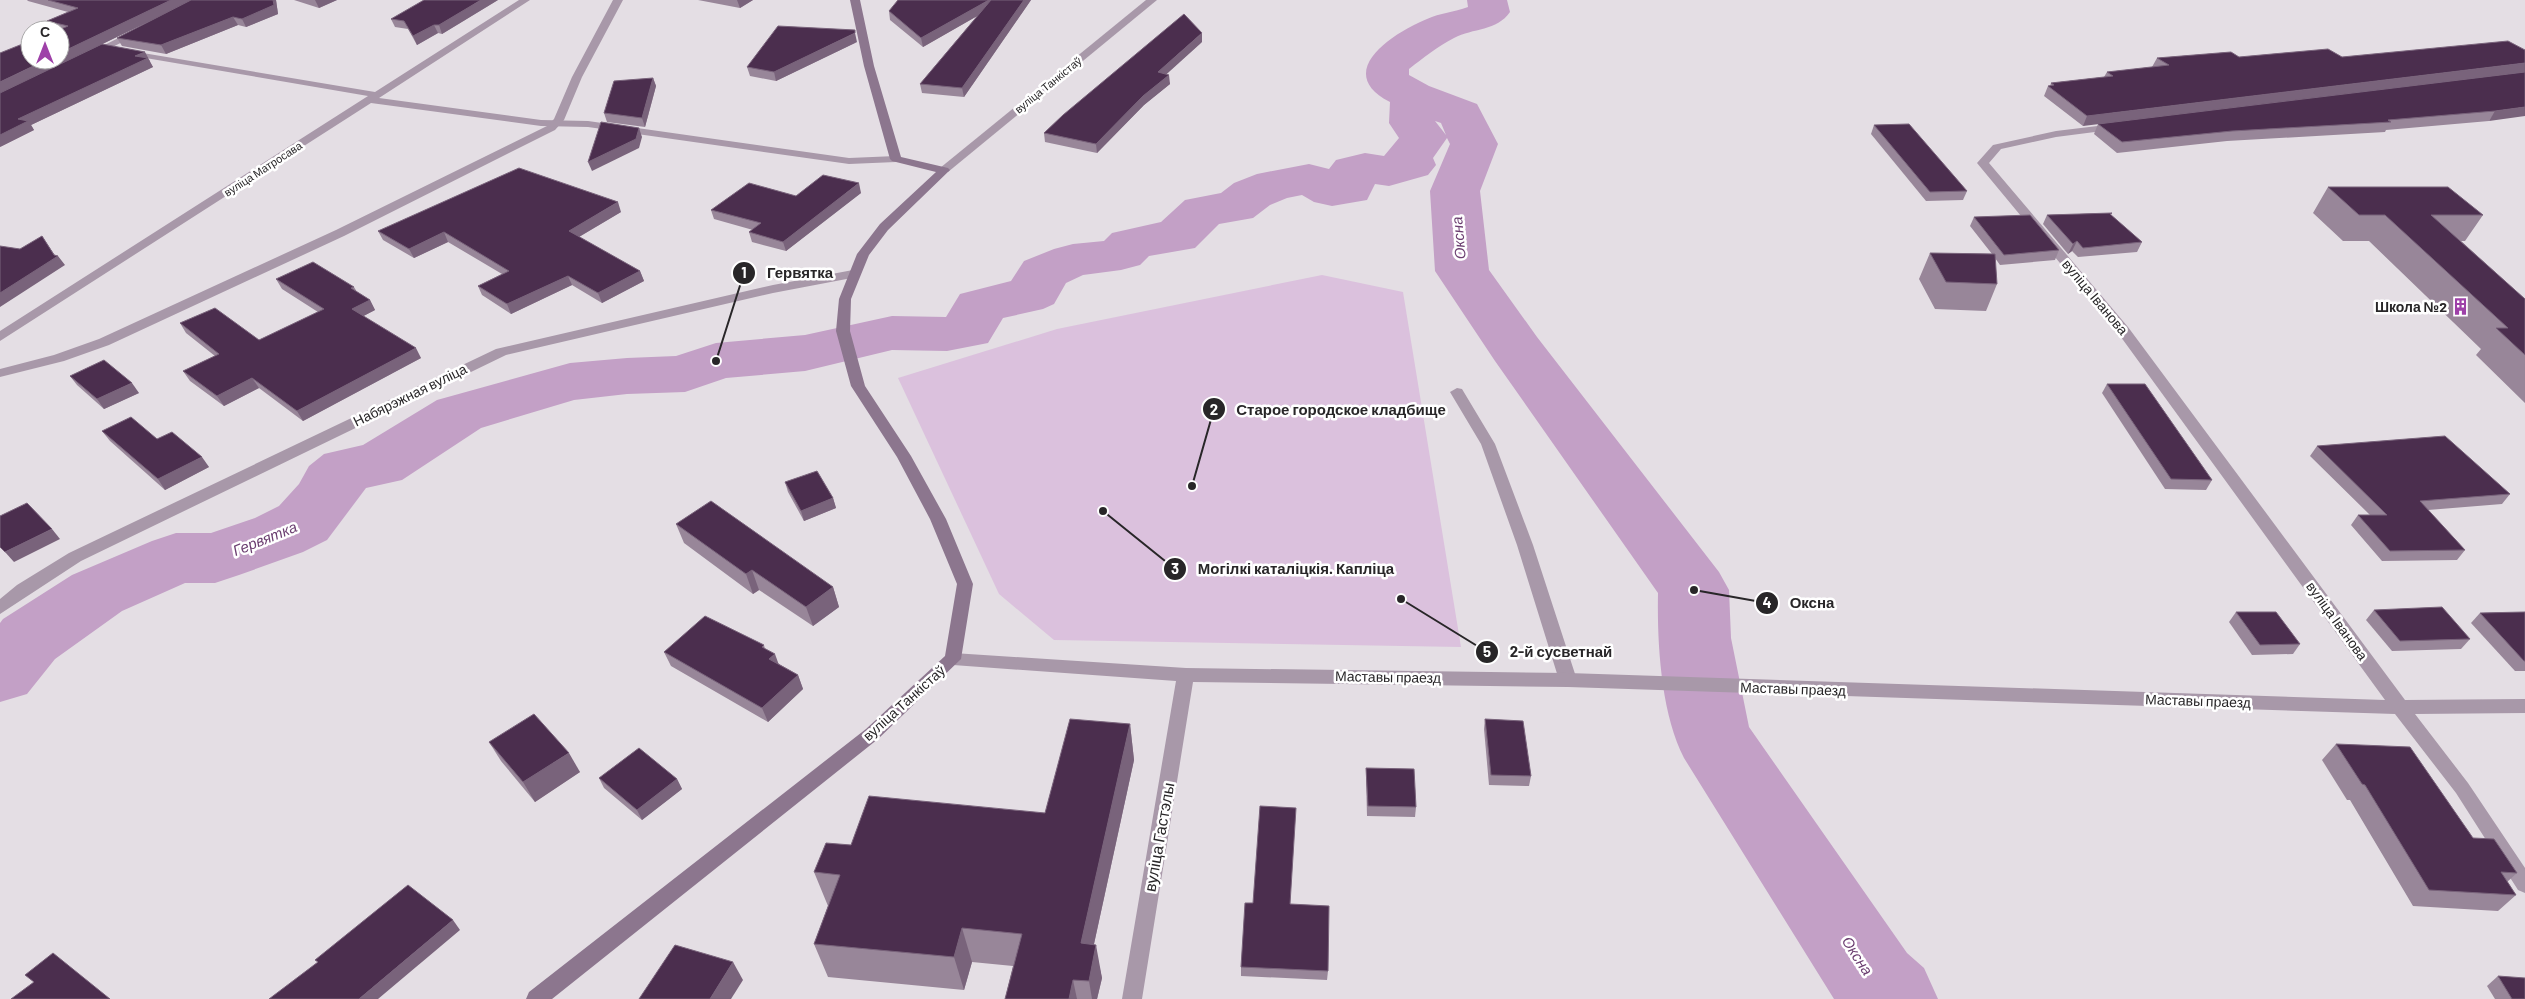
<svg xmlns="http://www.w3.org/2000/svg" width="2525" height="999" font-family="Barlow,sans-serif">
  <style>
    .green { fill: #dbc1dd }
    .lines { fill: none; stroke-linecap: round; stroke-linejoin: round }
    .river { fill: #c3a0c6; fill-rule: evenodd }
    .lane { fill: #a898a9; fill-rule: evenodd }
    .street { fill: #a898a9; fill-rule: evenodd }
    .secondary { fill: #8c768e; fill-rule: evenodd }
    .wall { fill: #988699 }
    .shaded-wall { fill: #79637b }
    .building { fill: #4b2e4e; stroke: #79637b }
    .labels { text-anchor: middle; stroke-width: 5; stroke-linejoin: round; paint-order: stroke }
    .far-street-label { font-size: 11px; fill: #282628; stroke: #fff }
    .street-label { font-size: 14px; fill: #282628; stroke: #fff }
    .poi-label { font-size: 14px; font-weight: bold; fill: #282628; stroke: #fff; text-anchor: end }
    .water-label { font-size: 15px; font-style: italic; fill: #6b3e70; stroke: #fff }
    .near-street-label { font-size: 16px; fill: #282628; stroke: #fff }
    .leader { fill: none; stroke: #282628; stroke-width: 2 }
    .callout-dot { fill: #282628; stroke: #fff; stroke-width: 2 }
    .mark-label { font-size: 15px; text-anchor: middle; font-weight: bold; fill: #fff }
    .callout-label { font-size: 15px; text-anchor: middle; font-weight: bold; fill: #282628; stroke: #fff; stroke-width: 5; stroke-linejoin: round; paint-order: stroke }
  </style>
  <rect width="100%" height="100%" fill="#e4dee4"/>
  <path class="green" d="M 1322,275 L 1403,292 L 1461,647 L 1054,640 L 999,594 L 898,378 L 1057,329 Z"/>
  <g class="lines">
    <path class="river" d="M 1467,0 L 1507,0 L 1510,12 C 1497,31 1473,28 1454,38 C 1438,46 1423,58 1409,69 L 1409,75 L 1429,86 L 1477,104 L 1498,144 L 1480,191 L 1489,270 L 1537,337 L 1719,572 L 1729,590 L 1731,638 L 1749,727 L 1907,953 L 1924,968 L 1938,999 L 1834,999 L 1684,758 C 1661,713 1657,644 1658,593 L 1495,361 L 1435,271 L 1430,191 L 1450,144 L 1447,138 L 1433,158 L 1436,165 L 1428,175 L 1389,186 L 1375,184 L 1367,200 L 1332,206 L 1314,202 L 1302,195 L 1287,198 L 1270,205 L 1253,218 L 1219,224 L 1195,248 L 1149,256 L 1140,265 L 1121,270 L 1083,275 L 1066,283 L 1054,304 L 1043,309 L 1003,318 L 988,343 L 947,351 L 892,350 L 805,371 L 726,378 L 685,392 L 627,394 L 574,400 L 481,428 L 402,480 L 366,488 L 327,540 L 303,552 L 239,575 L 215,583 L 185,583 L 122,611 L 55,659 L 27,694 L 0,702 L 0,623 L 3,619 L 72,575 L 152,541 L 176,533 L 211,533 L 255,518 L 279,506 L 299,484 L 309,466 L 324,454 L 363,445 L 437,400 L 570,363 L 627,358 L 676,356 L 716,343 L 805,335 L 892,316 L 946,317 L 960,294 L 1011,281 L 1024,261 L 1054,249 L 1073,244 L 1104,241 L 1112,233 L 1161,222 L 1185,200 L 1221,193 L 1234,183 L 1257,174 L 1309,164 L 1329,169 L 1336,160 L 1365,153 L 1384,156 L 1399,138 L 1389,123 L 1390,102 C 1332,72 1393,33 1427,19 C 1440,13 1454,12 1468,7 ZM 1435,121 L 1441,123 L 1446,135 Z"/>
    <g class="lane">
      <path d="M 613,0 L 623,0 L 582,77 L 564,120 L 555,130 L 344,236 L 109,345 L 64,361 L 0,377 L 0,369 L 54,355 L 99,339 L 336,230 L 547,126 L 554,119 L 572,77 Z"/>
      <path d="M 1457,388 L 1462,389 L 1495,444 L 1533,545 L 1577,680 L 1574,685 L 1568,687 L 1562,685 L 1559,680 L 1517,545 L 1481,444 L 1450,392 Z"/>
    </g>
    <g class="street">
      <path d="M 519,0 L 530,0 L 379,98 L 541,120 L 588,121 L 849,158 L 896,156 L 902,159 L 896,162 L 849,164 L 588,127 L 541,126 L 371,103 L 0,341 L 0,331 L 368,96 L 128,55 L 125,54 L 125,50 L 375,92 Z"/>
      <path d="M 1146,0 L 1157,0 L 948,172 L 940,172 L 940,168 Z"/>
      <path d="M 134,30 L 142,32 L 93,57 L 85,55 Z"/>
      <path d="M 2114,124 L 2119,127 L 2118,129 L 2056,137 L 2001,149 L 1989,163 L 2128,327 L 2405,700 L 2525,699 L 2525,713 L 2415,714 L 2468,783 L 2525,868 L 2525,893 L 2518,890 L 2456,793 L 2395,714 L 1568,687 L 1193,682 L 1142,999 L 1122,999 L 1176,681 L 953,665 L 947,664 L 945,659 L 947,654 L 953,653 L 1186,668 L 1568,673 L 2385,700 L 2118,333 L 1977,163 L 1993,145 L 2056,131 Z"/>
      <path d="M 853,270 L 857,271 L 859,274 L 857,277 L 773,293 L 506,355 L 81,561 L 0,614 L 0,599 L 17,585 L 69,553 L 496,349 L 773,285 Z"/>
    </g>
    <path class="secondary" d="M 850,0 L 860,0 L 874,66 L 901,157 L 948,168 L 950,170 L 888,230 L 869,255 L 851,299 L 850,331 L 865,386 L 911,456 L 946,519 L 973,584 L 961,659 L 878,739 L 552,999 L 526,999 L 529,992 L 866,729 L 945,656 L 957,584 L 930,519 L 897,457 L 851,386 L 836,331 L 839,299 L 857,254 L 880,224 L 936,172 L 892,161 L 890,159 L 864,66 Z"/>
  </g>
  <g class="wall">
    <path d="M 27,0 L 276,0 L 278,14 L 246,27 L 238,25 L 166,54 L 122,46 L 117,38 L 151,20 L 63,63 L 150,60 L 149,61 L 153,67 L 31,125 L 34,130 L 0,147 L 60,30 L 52,29 L 47,21 L 68,12 L 28,1 Z"/>
    <path d="M 294,0 L 337,0 L 319,8 Z"/>
    <path d="M 498,0 L 442,34 L 438,33 L 417,45 L 408,29 L 395,27 L 391,19 Z"/>
    <path d="M 698,0 L 753,0 L 740,8 Z"/>
    <path d="M 1031,0 L 964,97 L 922,93 L 920,84 L 977,16 L 923,47 L 890,20 L 889,11 Z"/>
    <path d="M 857,42 L 776,81 L 750,76 L 747,67 Z"/>
    <path d="M 1202,42 L 1166,74 L 1170,84 L 1144,105 L 1097,153 L 1045,142 L 1044,133 Z"/>
    <path d="M 2231,52 L 2083,126 L 2044,96 L 2048,86 L 2050,86 L 2051,83 L 2104,77 L 2107,72 L 2152,67 L 2157,58 Z"/>
    <path d="M 2525,72 L 2489,121 L 2386,130 L 2385,132 L 2227,141 L 2117,153 L 2094,134 L 2098,124 Z"/>
    <path d="M 653,78 L 656,86 L 645,127 L 607,122 L 604,113 Z"/>
    <path d="M 1874,125 L 1967,191 L 1963,200 L 1926,201 L 1871,134 Z"/>
    <path d="M 2328,187 L 2483,215 L 2465,241 L 2461,241 L 2525,299 L 2525,403 L 2476,355 L 2481,349 L 2369,241 L 2343,241 L 2313,213 Z"/>
    <path d="M 861,193 L 786,251 L 752,242 L 749,232 L 753,230 L 714,219 L 711,210 L 796,196 Z"/>
    <path d="M 621,212 L 579,237 L 640,271 L 644,281 L 602,303 L 572,285 L 511,314 L 482,295 L 478,286 L 502,274 L 448,242 L 414,258 L 383,240 L 378,231 Z"/>
    <path d="M 2112,213 L 2111,215 L 2142,242 L 2137,252 L 2078,257 L 2072,251 L 2068,254 L 2043,224 L 2047,215 Z"/>
    <path d="M 1974,217 L 2059,250 L 2055,260 L 2000,265 L 1995,258 L 1997,284 L 1986,311 L 1935,309 L 1919,279 L 1930,253 L 1992,254 L 1970,226 Z"/>
    <path d="M 276,279 L 354,287 L 357,292 L 370,300 L 375,310 L 363,316 L 421,358 L 303,421 L 259,388 L 224,406 L 190,381 L 183,371 L 215,356 L 186,333 L 180,323 L 259,340 L 318,312 L 282,289 Z"/>
    <path d="M 70,376 L 139,393 L 104,409 L 77,385 Z"/>
    <path d="M 2107,384 L 2212,480 L 2206,490 L 2165,489 L 2102,393 Z"/>
    <path d="M 102,431 L 157,439 L 209,467 L 165,490 L 110,441 Z"/>
    <path d="M 2317,446 L 2510,494 L 2502,504 L 2428,510 L 2465,550 L 2457,560 L 2382,561 L 2351,525 L 2358,515 L 2370,515 L 2310,456 Z"/>
    <path d="M 785,482 L 833,498 L 836,508 L 804,521 L 788,492 Z"/>
    <path d="M 676,524 L 833,587 L 839,607 L 813,626 L 759,590 L 753,594 L 684,543 Z"/>
    <path d="M 2374,610 L 2470,639 L 2461,649 L 2392,651 L 2366,620 Z"/>
    <path d="M 2236,612 L 2300,644 L 2293,654 L 2252,655 L 2229,622 Z"/>
    <path d="M 2525,612 L 2525,671 L 2515,671 L 2471,623 L 2480,613 Z"/>
    <path d="M 764,645 L 765,649 L 779,664 L 798,675 L 803,689 L 768,722 L 671,666 L 664,652 Z"/>
    <path d="M 1485,719 L 1531,776 L 1529,786 L 1489,785 L 1484,729 Z"/>
    <path d="M 1130,724 L 1134,760 L 1094,944 L 1102,978 L 1097,999 L 1005,999 L 1013,966 L 972,962 L 964,990 L 828,977 L 814,944 L 828,906 L 814,872 L 851,845 L 1045,813 Z"/>
    <path d="M 489,742 L 580,772 L 535,802 L 501,761 Z"/>
    <path d="M 2336,744 L 2473,838 L 2517,873 L 2507,882 L 2516,895 L 2498,911 L 2413,906 L 2350,800 L 2347,800 L 2322,760 Z"/>
    <path d="M 1366,768 L 1416,807 L 1415,817 L 1367,816 L 1366,778 Z"/>
    <path d="M 599,778 L 677,779 L 682,789 L 642,820 L 604,788 Z"/>
    <path d="M 1290,904 L 1328,971 L 1327,980 L 1241,976 L 1241,967 Z"/>
    <path d="M 2498,976 L 2525,999 L 2495,999 L 2487,986 Z"/>
  </g>
  <g class="shaded-wall">
    <path d="M 171,0 L 193,0 L 0,94 L 0,82 L 46,60 L 60,60 L 60,53 Z"/>
    <path d="M 273,0 L 276,0 L 278,14 L 246,27 L 242,19 Z"/>
    <path d="M 315,0 L 337,0 L 319,8 Z"/>
    <path d="M 481,0 L 498,0 L 442,34 L 439,25 Z"/>
    <path d="M 737,0 L 753,0 L 740,8 Z"/>
    <path d="M 989,0 L 992,0 L 993,7 L 923,47 L 921,38 Z"/>
    <path d="M 1024,0 L 1031,0 L 964,97 L 962,88 Z"/>
    <path d="M 233,17 L 238,25 L 166,54 L 161,45 Z"/>
    <path d="M 434,25 L 438,33 L 417,45 L 413,36 Z"/>
    <path d="M 855,33 L 857,42 L 776,81 L 774,72 Z"/>
    <path d="M 1202,33 L 1202,42 L 1159,81 L 1158,72 Z"/>
    <path d="M 145,52 L 153,67 L 31,125 L 34,130 L 0,147 L 0,135 L 18,119 L 135,56 Z"/>
    <path d="M 2525,63 L 2525,72 L 2083,126 L 2087,116 Z"/>
    <path d="M 1169,75 L 1170,84 L 1144,105 L 1097,153 L 1096,144 L 1143,96 Z"/>
    <path d="M 653,78 L 656,86 L 645,127 L 642,118 Z"/>
    <path d="M 2525,107 L 2525,116 L 2489,121 L 2495,111 Z"/>
    <path d="M 639,128 L 642,137 L 639,148 L 592,171 L 588,162 Z"/>
    <path d="M 859,183 L 861,193 L 786,251 L 783,242 Z"/>
    <path d="M 618,202 L 621,212 L 572,241 L 569,231 Z"/>
    <path d="M 444,232 L 448,242 L 414,258 L 409,249 Z"/>
    <path d="M 42,236 L 56,257 L 58,256 L 65,265 L 0,307 L 0,293 Z"/>
    <path d="M 2077,241 L 2072,251 L 2068,254 L 2073,244 Z"/>
    <path d="M 640,271 L 644,281 L 602,303 L 598,293 Z"/>
    <path d="M 568,276 L 572,285 L 511,314 L 507,304 Z"/>
    <path d="M 370,300 L 375,310 L 358,319 L 352,309 Z"/>
    <path d="M 416,348 L 421,358 L 303,421 L 297,411 Z"/>
    <path d="M 252,378 L 259,388 L 224,406 L 217,396 Z"/>
    <path d="M 132,383 L 139,393 L 104,409 L 97,399 Z"/>
    <path d="M 202,457 L 209,467 L 165,490 L 158,479 Z"/>
    <path d="M 833,498 L 836,508 L 804,521 L 801,511 Z"/>
    <path d="M 52,529 L 60,539 L 14,562 L 5,552 Z"/>
    <path d="M 752,570 L 759,590 L 753,594 L 746,574 Z"/>
    <path d="M 833,587 L 839,607 L 813,626 L 806,607 Z"/>
    <path d="M 775,654 L 780,668 L 769,659 Z"/>
    <path d="M 798,675 L 803,689 L 768,722 L 762,708 Z"/>
    <path d="M 1130,724 L 1134,760 L 1087,976 L 1081,943 Z"/>
    <path d="M 569,753 L 580,772 L 535,802 L 523,782 Z"/>
    <path d="M 677,779 L 682,789 L 642,820 L 637,810 Z"/>
    <path d="M 453,920 L 460,930 L 378,999 L 359,999 Z"/>
    <path d="M 962,928 L 972,962 L 964,990 L 954,957 Z"/>
    <path d="M 1096,945 L 1102,978 L 1097,999 L 1092,999 L 1089,981 Z"/>
    <path d="M 733,962 L 743,980 L 731,999 L 710,999 Z"/>
    <path d="M 1073,980 L 1077,999 L 1069,999 Z"/>
  </g>
  <g class="building">
    <path d="M 48,0 L 171,0 L 60,53 L 60,30 L 59,30 L 68,26 L 47,21 L 78,8 Z"/>
    <path d="M 191,0 L 273,0 L 274,5 L 242,19 L 233,17 L 161,45 L 117,38 Z"/>
    <path d="M 424,0 L 481,0 L 439,25 L 434,25 L 413,36 L 404,21 L 391,19 Z"/>
    <path d="M 898,0 L 989,0 L 921,38 L 889,11 Z"/>
    <path d="M 991,0 L 1024,0 L 962,88 L 920,84 Z"/>
    <path d="M 1184,14 L 1202,33 L 1158,72 L 1169,75 L 1143,96 L 1096,144 L 1044,133 L 1063,115 Z"/>
    <path d="M 778,26 L 855,30 L 855,33 L 774,72 L 747,67 Z"/>
    <path d="M 30,41 L 30,60 L 46,60 L 0,82 L 0,53 Z"/>
    <path d="M 2508,41 L 2525,50 L 2525,63 L 2087,116 L 2048,86 L 2054,85 L 2051,83 L 2113,76 L 2107,72 L 2169,65 L 2157,58 L 2231,52 L 2239,57 L 2328,49 L 2342,57 Z"/>
    <path d="M 102,44 L 145,52 L 135,56 L 148,58 L 18,119 L 28,121 L 0,135 L 0,93 Z"/>
    <path d="M 2525,72 L 2525,107 L 2495,111 L 2388,120 L 2391,122 L 2232,131 L 2122,142 L 2098,124 Z"/>
    <path d="M 653,78 L 642,118 L 604,113 L 614,81 Z"/>
    <path d="M 601,122 L 639,128 L 636,139 L 588,162 Z"/>
    <path d="M 1909,124 L 1967,191 L 1930,192 L 1874,125 Z"/>
    <path d="M 519,168 L 618,202 L 569,231 L 640,271 L 598,293 L 568,276 L 507,304 L 478,286 L 509,271 L 444,232 L 409,249 L 378,231 Z"/>
    <path d="M 823,175 L 859,183 L 783,242 L 749,232 L 761,223 L 711,210 L 749,183 L 796,196 Z"/>
    <path d="M 2328,187 L 2448,187 L 2483,215 L 2431,215 L 2525,299 L 2525,355 L 2496,328 L 2508,328 L 2385,215 L 2359,215 Z"/>
    <path d="M 2112,213 L 2110,214 L 2142,242 L 2083,248 L 2077,241 L 2073,244 L 2047,215 Z"/>
    <path d="M 2030,215 L 2059,250 L 2004,255 L 1974,217 Z"/>
    <path d="M 42,236 L 54,255 L 58,256 L 0,293 L 0,246 L 20,249 Z"/>
    <path d="M 1930,253 L 1995,254 L 1997,284 L 1946,282 Z"/>
    <path d="M 313,262 L 354,287 L 351,288 L 370,300 L 352,309 L 416,348 L 297,411 L 252,378 L 217,396 L 183,371 L 219,354 L 180,323 L 215,308 L 259,340 L 324,309 L 276,279 Z"/>
    <path d="M 104,360 L 132,383 L 97,399 L 70,376 Z"/>
    <path d="M 2107,384 L 2145,384 L 2212,480 L 2171,479 Z"/>
    <path d="M 131,417 L 157,439 L 172,432 L 202,457 L 158,479 L 102,431 Z"/>
    <path d="M 2445,436 L 2510,494 L 2420,501 L 2465,550 L 2390,551 L 2358,515 L 2387,515 L 2317,446 Z"/>
    <path d="M 817,471 L 833,498 L 801,511 L 785,482 Z"/>
    <path d="M 711,501 L 833,587 L 806,607 L 752,570 L 746,574 L 676,524 Z"/>
    <path d="M 27,503 L 52,529 L 5,552 L 0,547 L 0,516 Z"/>
    <path d="M 2442,607 L 2470,639 L 2400,641 L 2374,610 Z"/>
    <path d="M 2236,612 L 2276,612 L 2300,644 L 2260,645 Z"/>
    <path d="M 2525,612 L 2525,661 L 2524,661 L 2480,613 Z"/>
    <path d="M 705,616 L 764,645 L 762,647 L 775,654 L 769,659 L 798,675 L 762,708 L 664,652 Z"/>
    <path d="M 534,714 L 569,753 L 523,782 L 489,742 Z"/>
    <path d="M 1070,719 L 1130,724 L 1081,943 L 1096,945 L 1089,981 L 1073,980 L 1069,999 L 1005,999 L 1022,934 L 962,928 L 954,957 L 814,944 L 840,875 L 814,872 L 826,843 L 851,845 L 869,796 L 1045,813 Z"/>
    <path d="M 1485,719 L 1523,721 L 1531,776 L 1491,775 Z"/>
    <path d="M 2336,744 L 2410,747 L 2473,838 L 2494,839 L 2517,873 L 2501,872 L 2516,895 L 2429,890 L 2365,785 L 2362,784 Z"/>
    <path d="M 639,748 L 677,779 L 637,810 L 599,778 Z"/>
    <path d="M 1366,768 L 1414,769 L 1416,807 L 1368,806 Z"/>
    <path d="M 1260,806 L 1296,808 L 1290,904 L 1329,906 L 1328,971 L 1241,967 L 1245,903 L 1253,903 Z"/>
    <path d="M 408,885 L 453,920 L 359,999 L 269,999 L 318,962 L 315,960 Z"/>
    <path d="M 675,945 L 733,962 L 710,999 L 639,999 Z"/>
    <path d="M 53,953 L 110,999 L 11,999 L 34,982 L 25,975 Z"/>
    <path d="M 2498,976 L 2525,978 L 2525,999 L 2512,999 Z"/>
  </g>
  <defs>
    <symbol id="building-bare" viewBox="-9 -9 18 18"><path d="M-4-6H4V6H1V3H-1V6H-4ZM-2.5-4.3h1.7v1.8h-1.7ZM.8-4.3h1.7v1.8H.8ZM-2.5-1h1.7V.8h-1.7ZM.8-1h1.7V.8H.8Z" fill="#9e40a8" stroke="#fff" stroke-width="2.5" paint-order="stroke"/></symbol>
  </defs>
  <g fill-rule="evenodd">
    <use href="#building-bare" x="2448" y="294" width="25" height="25"/>
  </g>
  <g class="labels">
    <g class="far-street-label">
      <text transform="translate(1048 85) rotate(-39)" y="4">вуліца Танкістаў</text>
      <text transform="translate(263 169) rotate(-33)" y="4">вуліца Матросава</text>
    </g>
    <g class="street-label">
      <text transform="translate(2095 297) rotate(50)" y="5">вуліца Іванова</text>
      <text transform="translate(410 395) rotate(-26)" y="5">Набярэжная вуліца</text>
      <text transform="translate(2337 621) rotate(54)" y="5">вуліца Іванова</text>
      <text transform="translate(1388 677) rotate(1)" y="5">Маставы праезд</text>
      <text transform="translate(1793 689) rotate(2)" y="5">Маставы праезд</text>
      <text transform="translate(2198 701) rotate(2)" y="5">Маставы праезд</text>
      <text transform="translate(904 703) rotate(-42)" y="5">вуліца Танкістаў</text>
    </g>
    <g class="poi-label">
      <text x="2447" y="312">Школа №2</text>
    </g>
    <g class="water-label">
      <text transform="translate(1459 238) rotate(-95)" y="5">Оксна</text>
      <text transform="translate(265 539) rotate(-22)" y="5">Гервятка</text>
      <text transform="translate(1857 956) rotate(57)" y="5">Оксна</text>
    </g>
    <g class="near-street-label">
      <text transform="translate(1159 837) rotate(-80)" y="6">вуліца Гастэлы</text>
    </g>
  </g>
  <path class="leader" d="M716 361L744 273M1192 486L1214 409M1103 511L1175 569M1694 590L1767 603M1401 599L1487 652"/>
  <g class="callout-dot">
    <circle cx="716" cy="361" r="5"/>
    <circle cx="1192" cy="486" r="5"/>
    <circle cx="1103" cy="511" r="5"/>
    <circle cx="1694" cy="590" r="5"/>
    <circle cx="1401" cy="599" r="5"/>
    <circle cx="744" cy="273" r="12"/>
    <circle cx="1214" cy="409" r="12"/>
    <circle cx="1175" cy="569" r="12"/>
    <circle cx="1767" cy="603" r="12"/>
    <circle cx="1487" cy="652" r="12"/>
  </g>
  <g class="mark-label">
    <text x="744" y="278">1</text>
    <text x="1214" y="415">2</text>
    <text x="1175" y="574">3</text>
    <text x="1767" y="608">4</text>
    <text x="1487" y="657">5</text>
  </g>
  <g class="callout-label">
    <text x="800" y="278">Гервятка</text>
    <text x="1341" y="415">Старое городское кладбище</text>
    <text x="1296" y="574">Могілкі каталіцкія. Капліца</text>
    <text x="1812" y="608">Оксна</text>
    <text x="1561" y="657">2-й сусветнай</text>
  </g>
  <g transform="translate(45 45)"><circle r="24" fill="#ffffff" stroke="#a9a8a9"/>
  <path d="M0-4L9 19L0 12L-9 19Z" fill="#9e40a8"/>
  <text y="-8" font-size="14" font-weight="bold" text-anchor="middle" fill="#282628">С</text>
  </g>
</svg>
